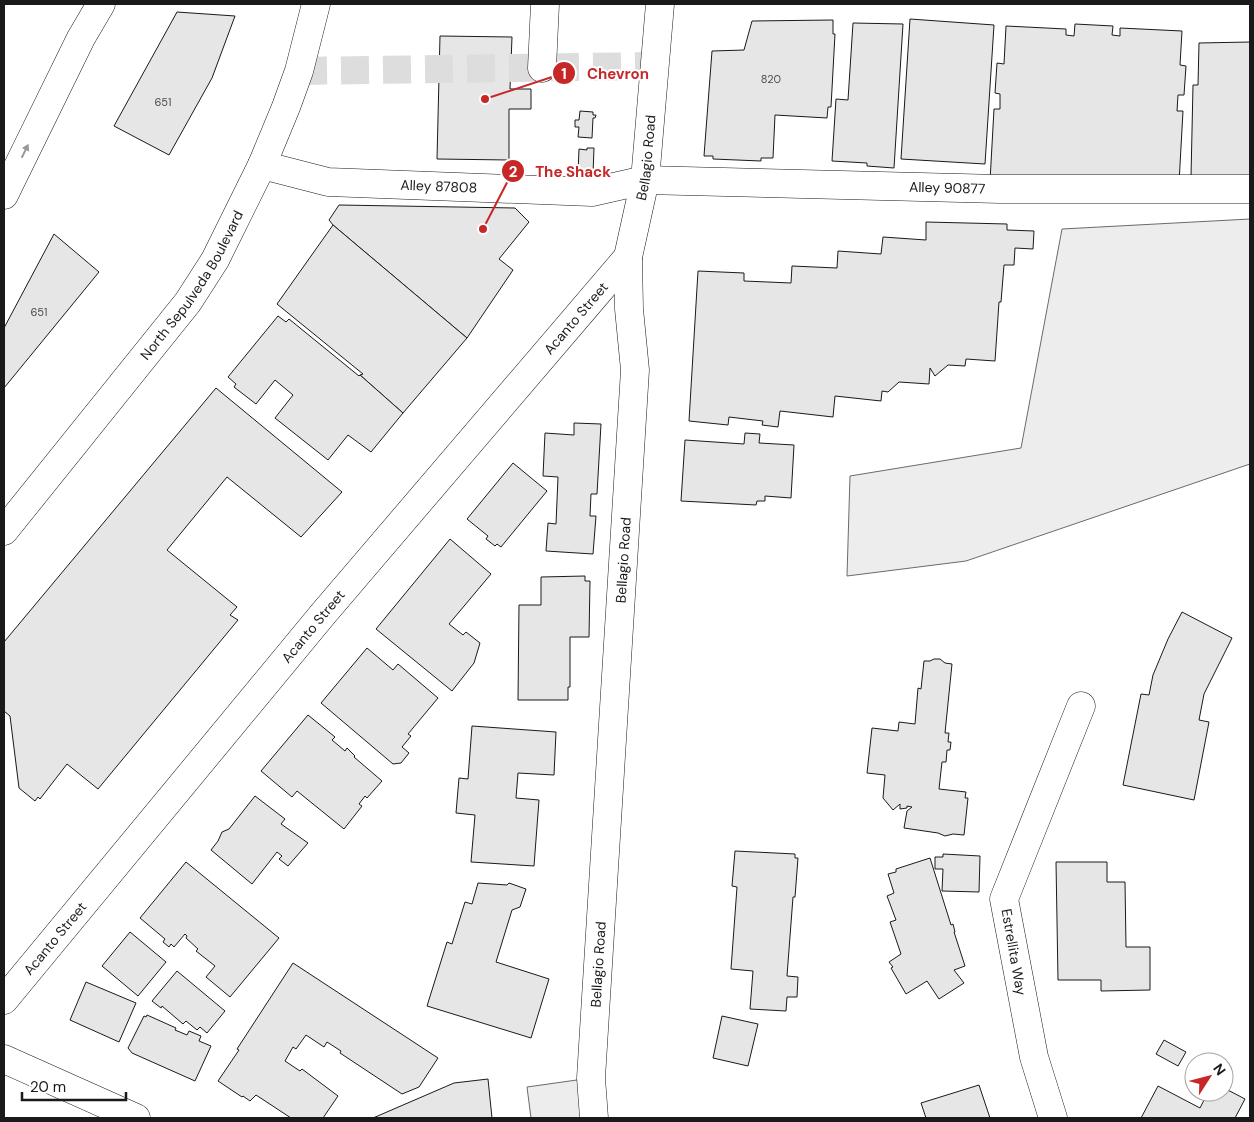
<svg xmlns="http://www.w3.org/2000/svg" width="1254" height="1122" font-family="'DM Sans',sans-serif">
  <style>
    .built { fill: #ededed; stroke: #6a6a6a }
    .building { fill: #e6e6e6; stroke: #1a1a1a }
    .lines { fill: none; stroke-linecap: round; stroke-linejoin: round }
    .minor-tunnel { stroke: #ddd; stroke-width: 28; stroke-dasharray: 28 14; stroke-linecap: butt }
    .minor-casing { stroke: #1a1a1a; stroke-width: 29 }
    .major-casing { stroke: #1a1a1a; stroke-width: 29 }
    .highway-casing { stroke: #1a1a1a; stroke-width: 29 }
    .minor { stroke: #fff; stroke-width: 28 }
    .major { stroke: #fff; stroke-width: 28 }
    .highway { stroke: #fff; stroke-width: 28 }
    .oneway { fill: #989898 }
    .labels { text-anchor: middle; stroke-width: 4; stroke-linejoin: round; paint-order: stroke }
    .number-label { font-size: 11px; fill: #4d4d4d }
    .street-label { font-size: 14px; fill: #1a1a1a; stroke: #fff }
    .leader { fill: none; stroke: #c62828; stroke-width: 2 }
    .callout-dot { fill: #c62828; stroke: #fff; stroke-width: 2 }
    .mark-label { font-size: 15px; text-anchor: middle; font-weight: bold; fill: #fff }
    .callout-label { font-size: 15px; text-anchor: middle; font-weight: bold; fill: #c62828; stroke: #fff; stroke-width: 4; stroke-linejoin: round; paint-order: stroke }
  </style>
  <rect width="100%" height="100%" fill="#fff"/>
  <g class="built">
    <path d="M 1250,219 L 1250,464 L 966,561 L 847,576 L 850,476 L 1021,448 L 1062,229 Z"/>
    <path d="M 591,1078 L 594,1118 L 531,1118 L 527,1087 Z"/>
  </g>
  <g class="building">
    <path d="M 177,12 L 235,16 L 212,78 L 169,155 L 114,126 Z"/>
    <path d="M 910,19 L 994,25 L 985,164 L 901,159 Z"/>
    <path d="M 833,20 L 833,34 L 835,34 L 831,107 L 828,107 L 827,118 L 775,115 L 773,158 L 761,158 L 761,161 L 713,159 L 713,156 L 704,156 L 712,51 L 744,50 L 752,21 Z"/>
    <path d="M 853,23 L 903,24 L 894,168 L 867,166 L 867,163 L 832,161 L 836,99 L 848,100 Z"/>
    <path d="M 1075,24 L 1113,26 L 1112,35 L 1120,36 L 1120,28 L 1182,31 L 1180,65 L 1186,66 L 1184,95 L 1178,95 L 1177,111 L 1183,111 L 1179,183 L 990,181 L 994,109 L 1000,109 L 1000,94 L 995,93 L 997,63 L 1004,64 L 1006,26 L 1066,29 L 1066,35 L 1074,36 Z"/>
    <path d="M 440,36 L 512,37 L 510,89 L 531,89 L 531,109 L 509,109 L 509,160 L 437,159 Z"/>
    <path d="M 1250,42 L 1250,178 L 1191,177 L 1193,85 L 1198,85 L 1199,43 Z"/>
    <path d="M 580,111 L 593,112 L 593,115 L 596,115 L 595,118 L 593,118 L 592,138 L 578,137 L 579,127 L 575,127 L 575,120 L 579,120 Z"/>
    <path d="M 587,148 L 594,148 L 593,174 L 578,173 L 579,149 L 587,150 Z"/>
    <path d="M 339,205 L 515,208 L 529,222 L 499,259 L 513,270 L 467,338 L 333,225 L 329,220 Z"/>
    <path d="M 926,222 L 1007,224 L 1007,230 L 1034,231 L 1033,249 L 1015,248 L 1014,265 L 1004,265 L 1001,302 L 999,302 L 995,361 L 966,359 L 965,366 L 948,365 L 935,376 L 930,368 L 929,384 L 899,382 L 888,392 L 882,391 L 881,401 L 835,396 L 833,417 L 780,411 L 778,427 L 762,425 L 763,421 L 729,417 L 728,425 L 689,421 L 698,271 L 744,273 L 744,281 L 791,283 L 792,266 L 837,268 L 838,251 L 881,254 L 883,237 L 926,240 Z"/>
    <path d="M 333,225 L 467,338 L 403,413 L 360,375 L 363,374 L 277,304 Z"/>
    <path d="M 54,234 L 99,272 L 4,388 L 4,328 Z"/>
    <path d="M 278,316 L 286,322 L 289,319 L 359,376 L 360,375 L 403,413 L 371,452 L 348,435 L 328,460 L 275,418 L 293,395 L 275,380 L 256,404 L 234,387 L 236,384 L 228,377 Z"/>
    <path d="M 216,388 L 342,492 L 301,537 L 227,477 L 167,550 L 237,607 L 230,615 L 238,620 L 98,789 L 67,764 L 40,799 L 38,797 L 35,801 L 19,788 L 10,716 L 4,711 L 4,642 Z"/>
    <path d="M 574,423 L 601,424 L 597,494 L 591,494 L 590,516 L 596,516 L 593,554 L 546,551 L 548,523 L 556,524 L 558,477 L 543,476 L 545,433 L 574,435 Z"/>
    <path d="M 745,433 L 760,434 L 759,443 L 794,445 L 791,498 L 765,496 L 765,501 L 757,501 L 756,505 L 681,501 L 685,440 L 744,444 Z"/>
    <path d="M 513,463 L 547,491 L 501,547 L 497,544 L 495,546 L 486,539 L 488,536 L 467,519 Z"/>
    <path d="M 450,539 L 491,574 L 449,624 L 463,635 L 466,632 L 480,643 L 474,663 L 452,691 L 376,629 Z"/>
    <path d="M 585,576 L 585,581 L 590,581 L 589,637 L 570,637 L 570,687 L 568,687 L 568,700 L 518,700 L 519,605 L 541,605 L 541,577 Z"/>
    <path d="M 1182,612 L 1232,638 L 1204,694 L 1199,720 L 1209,722 L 1194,800 L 1123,785 L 1141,694 L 1149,695 L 1153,675 L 1168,639 Z"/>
    <path d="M 367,648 L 393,670 L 398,664 L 438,698 L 408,734 L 411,736 L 402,747 L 409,753 L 401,763 L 393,764 L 321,703 Z"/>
    <path d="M 934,659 L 940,659 L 945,663 L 952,664 L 945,733 L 949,733 L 948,742 L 951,742 L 950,750 L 947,750 L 946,762 L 942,762 L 939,789 L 966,792 L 965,798 L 968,798 L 964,835 L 953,834 L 945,836 L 938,833 L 904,828 L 907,811 L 912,807 L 907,806 L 907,808 L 900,809 L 900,804 L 893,810 L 883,798 L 885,775 L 867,773 L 872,728 L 898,731 L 899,722 L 915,724 L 918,688 L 921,689 L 924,661 L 930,661 Z"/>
    <path d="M 308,715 L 335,737 L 332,740 L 345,751 L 347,748 L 355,756 L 354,757 L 382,781 L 367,798 L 365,796 L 359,804 L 362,806 L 344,829 L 297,791 L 292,797 L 261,771 Z"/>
    <path d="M 472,726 L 556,732 L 554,775 L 518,773 L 516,798 L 539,800 L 534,866 L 471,862 L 475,815 L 456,813 L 459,778 L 468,779 Z"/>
    <path d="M 255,796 L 285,819 L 281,824 L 308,843 L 288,866 L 279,859 L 282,856 L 277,852 L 252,884 L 211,850 L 218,841 L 222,832 L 229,829 Z"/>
    <path d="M 735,851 L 795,854 L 795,858 L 798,858 L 795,897 L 793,897 L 787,976 L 798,977 L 797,997 L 787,997 L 786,1011 L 750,1009 L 753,971 L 731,969 L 737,887 L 732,886 Z"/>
    <path d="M 943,854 L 980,856 L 979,892 L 942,891 L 943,869 L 935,869 L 935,857 L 943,857 Z"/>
    <path d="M 930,858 L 951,925 L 953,924 L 955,932 L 954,932 L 965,966 L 954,970 L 964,983 L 939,999 L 927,981 L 906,994 L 891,968 L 893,967 L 889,962 L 901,954 L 890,922 L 896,920 L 887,896 L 894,893 L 888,874 L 896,872 L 896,869 Z"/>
    <path d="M 186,862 L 279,938 L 230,997 L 206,977 L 215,966 L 196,951 L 198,949 L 186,938 L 187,936 L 185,934 L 174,947 L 171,944 L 169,947 L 163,942 L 165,939 L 140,918 Z"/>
    <path d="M 1056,862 L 1107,862 L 1107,882 L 1125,882 L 1126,947 L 1150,947 L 1150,990 L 1101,991 L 1101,980 L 1058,980 Z"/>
    <path d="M 478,883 L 507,885 L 509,883 L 526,889 L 520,907 L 512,910 L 496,962 L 549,979 L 531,1038 L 427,1006 L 447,942 L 452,944 L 465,902 L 472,904 Z"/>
    <path d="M 130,932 L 166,962 L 138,996 L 102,966 Z"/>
    <path d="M 293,963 L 438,1058 L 419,1087 L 402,1094 L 340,1053 L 341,1051 L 327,1042 L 324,1047 L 306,1035 L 296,1049 L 293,1047 L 285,1061 L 300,1071 L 302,1069 L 338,1096 L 323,1118 L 291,1118 L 256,1095 L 250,1101 L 243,1096 L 242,1097 L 218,1081 L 239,1050 L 237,1049 Z"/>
    <path d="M 177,971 L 225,1011 L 207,1033 L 200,1027 L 197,1030 L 186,1021 L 183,1024 L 162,1006 L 161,1008 L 152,1001 Z"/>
    <path d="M 86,982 L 136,1003 L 119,1042 L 70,1020 Z"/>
    <path d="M 147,1015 L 176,1028 L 175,1030 L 187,1035 L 189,1031 L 201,1036 L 199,1041 L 211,1046 L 195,1081 L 132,1053 L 128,1048 L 144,1016 L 146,1017 Z"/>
    <path d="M 722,1016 L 758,1024 L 748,1066 L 713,1058 Z"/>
    <path d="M 1164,1040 L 1186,1052 L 1178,1066 L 1156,1054 Z"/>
    <path d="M 488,1079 L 492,1118 L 373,1118 L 454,1083 Z"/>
    <path d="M 979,1085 L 990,1118 L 926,1118 L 921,1103 Z"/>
    <path d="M 1158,1086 L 1200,1108 L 1208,1092 L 1224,1092 L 1224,1088 L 1245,1099 L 1235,1118 L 1141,1118 Z"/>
  </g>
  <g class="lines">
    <path class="minor-tunnel" d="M 299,71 L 654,66"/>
    <defs>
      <g id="minor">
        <path d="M 542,68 L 545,4"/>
        <path id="s1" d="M 262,165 L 328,182 L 592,192 L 645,180 L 1000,189 L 1250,189"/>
        <path id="s2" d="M 4,1000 L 323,614 L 628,257"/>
        <path d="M 4,1059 L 136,1118"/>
        <path id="s3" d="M 594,1118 L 591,1078 L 635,370 L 629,309 L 628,257 L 645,180 L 660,4"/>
        <path d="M 1053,1118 L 1034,1057 L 1004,899 L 1081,706"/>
      </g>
      <g id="major">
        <path id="s4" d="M 4,531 L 188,302 L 215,260 L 262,165 L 286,107 L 299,71 L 316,4"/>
      </g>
      <path id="highway" d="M 4,195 L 81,38 L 101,4"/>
    </defs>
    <use href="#minor" class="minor-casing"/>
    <use href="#major" class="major-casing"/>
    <use href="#highway" class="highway-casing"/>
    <use href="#minor" class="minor"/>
    <use href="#major" class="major"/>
    <use href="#highway" class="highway"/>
  </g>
  <defs><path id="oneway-solid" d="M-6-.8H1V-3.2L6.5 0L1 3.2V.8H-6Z" transform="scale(1.25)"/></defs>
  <use class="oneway" href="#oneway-solid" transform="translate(25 151) rotate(-64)"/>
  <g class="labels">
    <g class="number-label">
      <text x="771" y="83">820</text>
      <text x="163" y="106">651</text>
      <text x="39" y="316">651</text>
    </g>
    <g class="street-label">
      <text dy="5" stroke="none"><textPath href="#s3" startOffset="964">Bellagio Road</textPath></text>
      <text dy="5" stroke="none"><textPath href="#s1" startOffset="179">Alley 87808</textPath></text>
      <text dy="5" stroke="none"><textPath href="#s1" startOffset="689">Alley 90877</textPath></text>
      <text dy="5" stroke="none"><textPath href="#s4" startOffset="310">North Sepulveda Boulevard</textPath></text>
      <text dy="5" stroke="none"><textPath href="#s2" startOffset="890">Acanto Street</textPath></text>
      <text dy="5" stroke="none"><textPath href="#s3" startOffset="559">Bellagio Road</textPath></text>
      <text dy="5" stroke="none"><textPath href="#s2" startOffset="485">Acanto Street</textPath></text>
      <text dy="5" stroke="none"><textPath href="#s2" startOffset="80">Acanto Street</textPath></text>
      <text transform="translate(1014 952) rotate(80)" y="5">Estrellita Way</text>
      <text dy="5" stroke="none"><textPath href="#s3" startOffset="154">Bellagio Road</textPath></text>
    </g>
  </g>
  <path class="leader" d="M485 99L564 73M483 229L513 171"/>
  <g class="callout-dot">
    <circle cx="485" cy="99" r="5"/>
    <circle cx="483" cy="229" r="5"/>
    <circle cx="564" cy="73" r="12"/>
    <circle cx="513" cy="171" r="12"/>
  </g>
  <g class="mark-label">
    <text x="564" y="79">1</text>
    <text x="513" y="177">2</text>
  </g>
  <g class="callout-label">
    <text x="618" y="79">Chevron</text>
    <text x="573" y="177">The Shack</text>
  </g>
  <rect width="1254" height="1122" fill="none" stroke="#1a1a1a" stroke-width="10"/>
  <g transform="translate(1209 1077) rotate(54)"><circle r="24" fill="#ffffff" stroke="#a3a3a3"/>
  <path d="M0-4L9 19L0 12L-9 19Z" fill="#c62828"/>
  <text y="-8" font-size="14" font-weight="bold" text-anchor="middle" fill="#1a1a1a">N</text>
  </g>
  <path d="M22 1092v8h104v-8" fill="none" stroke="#1a1a1a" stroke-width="2.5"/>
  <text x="30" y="1092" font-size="15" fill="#1a1a1a" stroke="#ffffff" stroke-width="4" paint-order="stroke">20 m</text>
</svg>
